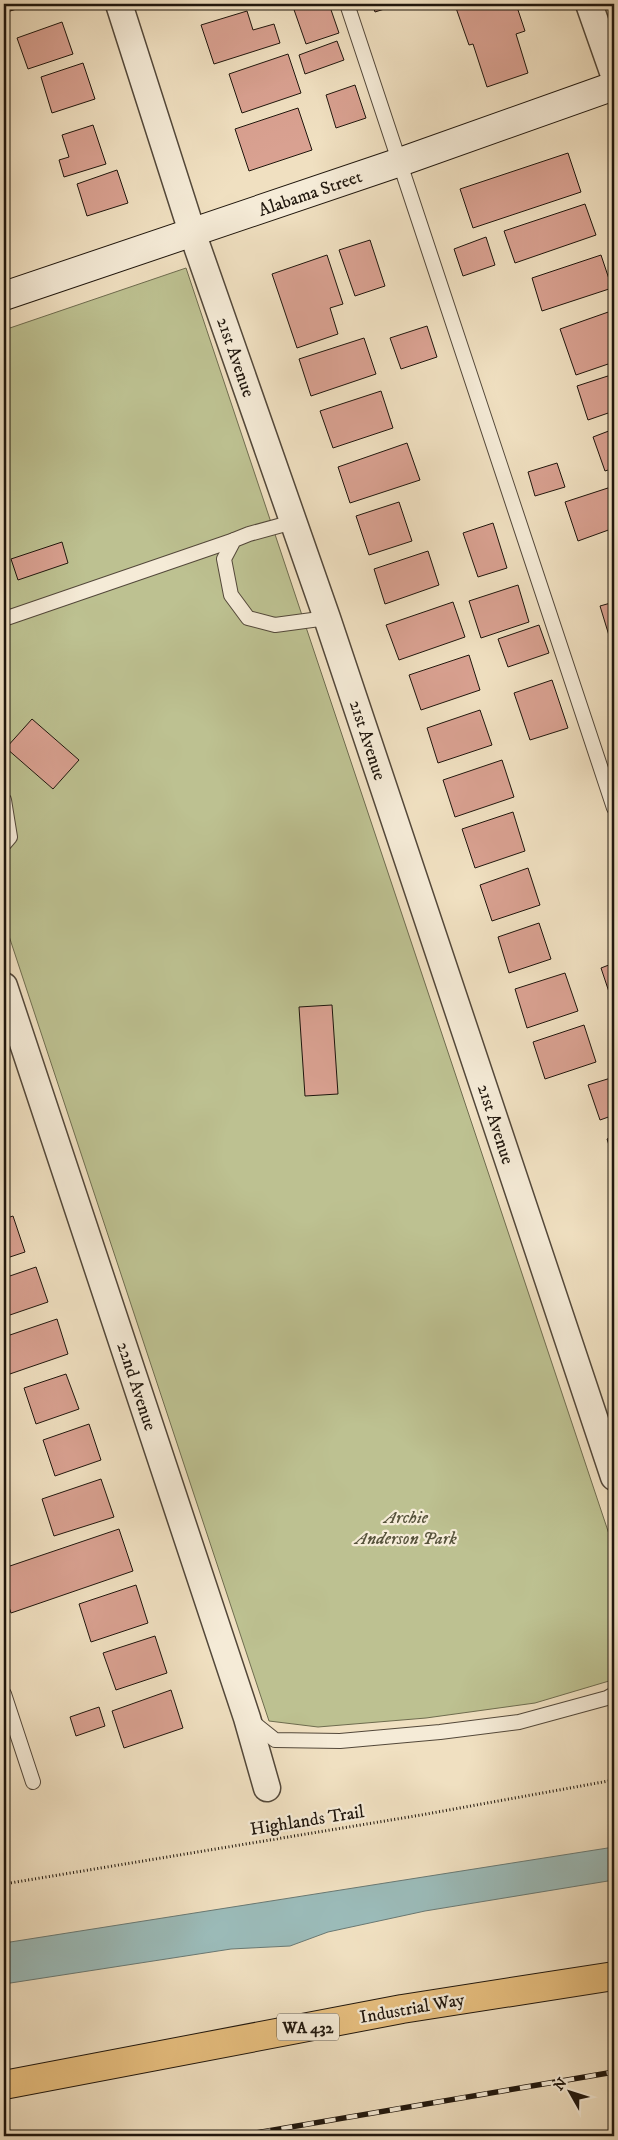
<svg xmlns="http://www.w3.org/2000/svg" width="618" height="2140" font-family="'IM FELL DW Pica',serif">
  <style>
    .green { fill: #bdc191; stroke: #6e6c4f }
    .water { fill: #9bbbb9; stroke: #697974 }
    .building { fill: #d9a191; stroke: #1f160d }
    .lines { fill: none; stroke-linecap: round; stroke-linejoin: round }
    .lane-casing { stroke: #53483a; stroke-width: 16 }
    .street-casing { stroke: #53483a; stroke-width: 29 }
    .secondary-casing { stroke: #1f160d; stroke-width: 30 }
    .primary-casing { stroke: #1f160d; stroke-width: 30 }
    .path { stroke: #1f160d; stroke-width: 3; stroke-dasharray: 1 2.5; stroke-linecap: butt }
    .lane { stroke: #f5ebd7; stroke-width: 14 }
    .street { stroke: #f5ebd7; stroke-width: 26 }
    .secondary { stroke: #f5ebd7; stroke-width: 28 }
    .primary { stroke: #e8c080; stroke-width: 28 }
    .rail-casing { stroke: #1f160d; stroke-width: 5.5 }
    .rail { stroke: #f5ebd7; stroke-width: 4; stroke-dasharray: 11; stroke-linecap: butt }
    .labels { text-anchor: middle; stroke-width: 4.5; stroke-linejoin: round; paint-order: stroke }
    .shield { fill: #f5ebd7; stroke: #5f564a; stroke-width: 1 }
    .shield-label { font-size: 16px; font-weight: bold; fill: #1f160d }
    .street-label { font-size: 18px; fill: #1f160d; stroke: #f5ebd7 }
    .park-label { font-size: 18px; font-style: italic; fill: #56523b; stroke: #f5ebd7 }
  </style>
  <rect width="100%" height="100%" fill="#f0e0c1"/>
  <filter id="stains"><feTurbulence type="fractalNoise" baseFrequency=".004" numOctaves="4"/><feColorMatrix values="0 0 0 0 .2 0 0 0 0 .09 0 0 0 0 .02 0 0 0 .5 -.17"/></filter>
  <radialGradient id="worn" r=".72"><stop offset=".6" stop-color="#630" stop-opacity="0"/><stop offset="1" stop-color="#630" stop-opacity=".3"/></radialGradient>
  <path class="green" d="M 186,268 L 614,1549 L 614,1678 L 609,1681 L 535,1703 L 426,1718 L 318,1727 L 269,1721 L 4,921 L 4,330 Z"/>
  <path class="water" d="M 614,1847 L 614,1880 L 425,1911 L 328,1932 L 290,1946 L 231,1949 L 4,1984 L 4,1943 Z"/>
  <g class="building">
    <path d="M 4,4 L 32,4 L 4,13 Z"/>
    <path d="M 292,4 L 329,4 L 339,33 L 306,44 Z"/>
    <path d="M 372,4 L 400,4 L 375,12 Z"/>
    <path d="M 469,4 L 516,4 L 525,31 L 516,34 L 528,73 L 487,87 L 473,44 L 469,45 L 456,8 Z"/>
    <path d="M 247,11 L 253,30 L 274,24 L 280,43 L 214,64 L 201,25 Z"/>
    <path d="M 62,22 L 73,54 L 28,69 L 17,38 Z"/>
    <path d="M 337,41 L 344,60 L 305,74 L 299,55 Z"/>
    <path d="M 288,54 L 301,93 L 242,113 L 229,74 Z"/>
    <path d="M 83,63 L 95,99 L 52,113 L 41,77 Z"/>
    <path d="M 355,85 L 366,118 L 336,128 L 326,95 Z"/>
    <path d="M 298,108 L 312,150 L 249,171 L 235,129 Z"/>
    <path d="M 93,125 L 106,164 L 64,177 L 59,160 L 69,157 L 62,135 Z"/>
    <path d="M 568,153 L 581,192 L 473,228 L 460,189 Z"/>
    <path d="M 117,170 L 128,203 L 87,216 L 77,184 Z"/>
    <path d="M 585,204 L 596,235 L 515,263 L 504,231 Z"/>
    <path d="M 486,237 L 495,265 L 463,276 L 454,249 Z"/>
    <path d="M 370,240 L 385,286 L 355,296 L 339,250 Z"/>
    <path d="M 327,255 L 343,304 L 330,308 L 338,334 L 297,348 L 272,274 Z"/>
    <path d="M 601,255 L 612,288 L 542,311 L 532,278 Z"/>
    <path d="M 614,310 L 614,362 L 576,375 L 560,329 Z"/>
    <path d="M 427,326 L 437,357 L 401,369 L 390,338 Z"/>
    <path d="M 364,338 L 376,374 L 311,396 L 299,359 Z"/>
    <path d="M 614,374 L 614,411 L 588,420 L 577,386 Z"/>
    <path d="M 381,391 L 393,428 L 333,448 L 320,411 Z"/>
    <path d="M 614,429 L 614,468 L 605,471 L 593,437 Z"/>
    <path d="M 407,443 L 420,480 L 350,503 L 338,467 Z"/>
    <path d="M 557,463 L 565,487 L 535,496 L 528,472 Z"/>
    <path d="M 614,486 L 614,528 L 578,541 L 565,502 Z"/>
    <path d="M 399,502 L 412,541 L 369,555 L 356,516 Z"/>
    <path d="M 493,523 L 507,568 L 478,577 L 463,533 Z"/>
    <path d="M 62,542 L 68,563 L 18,580 L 11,559 Z"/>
    <path d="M 428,551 L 439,585 L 385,604 L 374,569 Z"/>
    <path d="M 518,585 L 529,622 L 481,638 L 469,601 Z"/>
    <path d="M 453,602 L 465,637 L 399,660 L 386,625 Z"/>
    <path d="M 614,602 L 614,652 L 600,606 Z"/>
    <path d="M 539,625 L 549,653 L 508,667 L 498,639 Z"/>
    <path d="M 469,655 L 480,690 L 421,710 L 409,675 Z"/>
    <path d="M 552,680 L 568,728 L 530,740 L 514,693 Z"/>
    <path d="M 480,710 L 492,745 L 438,763 L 427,728 Z"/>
    <path d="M 32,719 L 79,760 L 53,789 L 6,748 Z"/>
    <path d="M 502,760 L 514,797 L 455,817 L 443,780 Z"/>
    <path d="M 513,812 L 525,851 L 475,868 L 462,829 Z"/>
    <path d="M 528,868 L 540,905 L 492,921 L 480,885 Z"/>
    <path d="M 539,923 L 551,959 L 509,973 L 498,937 Z"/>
    <path d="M 614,963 L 614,997 L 611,998 L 601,968 Z"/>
    <path d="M 565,973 L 578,1011 L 527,1028 L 515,989 Z"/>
    <path d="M 332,1005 L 338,1094 L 305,1096 L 299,1007 Z"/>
    <path d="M 584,1025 L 596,1062 L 545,1079 L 533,1042 Z"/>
    <path d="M 614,1077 L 614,1115 L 600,1120 L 588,1085 Z"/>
    <path d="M 614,1136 L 614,1161 L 607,1139 Z"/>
    <path d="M 13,1216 L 25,1252 L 4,1259 L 4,1219 Z"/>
    <path d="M 36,1267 L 48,1302 L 4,1317 L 4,1278 Z"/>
    <path d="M 57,1319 L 68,1354 L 4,1376 L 4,1337 Z"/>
    <path d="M 66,1374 L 79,1409 L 36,1424 L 24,1388 Z"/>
    <path d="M 89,1424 L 101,1460 L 55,1476 L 43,1440 Z"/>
    <path d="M 101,1479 L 114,1517 L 54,1536 L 42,1499 Z"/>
    <path d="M 119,1529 L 133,1571 L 11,1613 L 4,1592 L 4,1568 Z"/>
    <path d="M 136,1585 L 148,1623 L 91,1642 L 79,1604 Z"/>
    <path d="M 155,1636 L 167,1673 L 116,1690 L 103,1653 Z"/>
    <path d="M 171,1690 L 183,1728 L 124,1748 L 112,1711 Z"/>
    <path d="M 99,1707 L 105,1726 L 76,1736 L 70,1717 Z"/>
  </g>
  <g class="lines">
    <defs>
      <g id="lane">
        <path d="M 347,4 L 614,808"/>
        <path d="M 293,522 L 249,534 L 234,540 L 224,559 L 231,595 L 248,618 L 275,625 L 327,618"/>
        <path d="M 4,619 L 234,540"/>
        <path d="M 4,800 L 10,837 L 4,844"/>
        <path d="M 4,1694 L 33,1782"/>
        <path d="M 250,1720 L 275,1740 L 340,1741 L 440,1732 L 519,1722 L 607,1698 L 614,1694"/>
      </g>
      <g id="street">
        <path d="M 119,4 L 192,232 L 327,618 L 614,1477"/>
        <path d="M 589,4 L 614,75"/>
        <path d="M 4,986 L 247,1718 L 267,1788"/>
      </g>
      <path id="secondary" d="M 4,296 L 400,162 L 614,86"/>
      <path id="primary" d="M 4,2085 L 402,2009 L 614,1976"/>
    </defs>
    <use href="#lane" class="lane-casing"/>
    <use href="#street" class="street-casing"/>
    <use href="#secondary" class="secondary-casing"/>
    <use href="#primary" class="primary-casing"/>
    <path class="path" d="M 4,1884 L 421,1815 L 614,1780"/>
    <use href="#lane" class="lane"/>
    <use href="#street" class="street"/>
    <use href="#secondary" class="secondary"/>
    <use href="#primary" class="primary"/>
    <defs>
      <path id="rail" d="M 238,2136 L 614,2072"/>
    </defs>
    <use href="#rail" class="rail-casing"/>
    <use href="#rail" class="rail"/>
  </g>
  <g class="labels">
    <rect class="shield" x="277" y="2013.5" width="62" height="27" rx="4"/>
    <g class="shield-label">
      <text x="308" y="2033">WA 432</text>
    </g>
    <g class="street-label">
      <text transform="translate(310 193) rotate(-19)" y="6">Alabama Street</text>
      <text transform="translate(236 357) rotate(71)" y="6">21st Avenue</text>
      <text transform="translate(368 740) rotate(72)" y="6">21st Avenue</text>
      <text transform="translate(496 1124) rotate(72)" y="6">21st Avenue</text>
      <text transform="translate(137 1386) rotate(72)" y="6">22nd Avenue</text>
      <text transform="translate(307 1820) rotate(-9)" y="6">Highlands Trail</text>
      <text transform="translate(412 2008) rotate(-10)" y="6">Industrial Way</text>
    </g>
    <g class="park-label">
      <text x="406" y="1523">Archie<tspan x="406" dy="21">Anderson Park</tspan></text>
    </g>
  </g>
  <rect width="618" height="2140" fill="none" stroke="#f0e0c1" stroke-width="20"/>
  <rect x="5" y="5" width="608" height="2130" fill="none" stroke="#1f160d" stroke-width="2.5"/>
  <rect x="10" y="10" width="598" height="2120" fill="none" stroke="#1f160d"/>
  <g transform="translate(570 2092) rotate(309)" stroke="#f5ebd7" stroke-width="4" paint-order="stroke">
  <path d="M0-4L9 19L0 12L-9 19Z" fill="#1f160d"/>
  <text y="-8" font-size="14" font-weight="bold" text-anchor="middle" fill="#1f160d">N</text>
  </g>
  <rect width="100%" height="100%" filter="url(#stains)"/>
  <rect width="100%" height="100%" fill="url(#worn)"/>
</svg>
